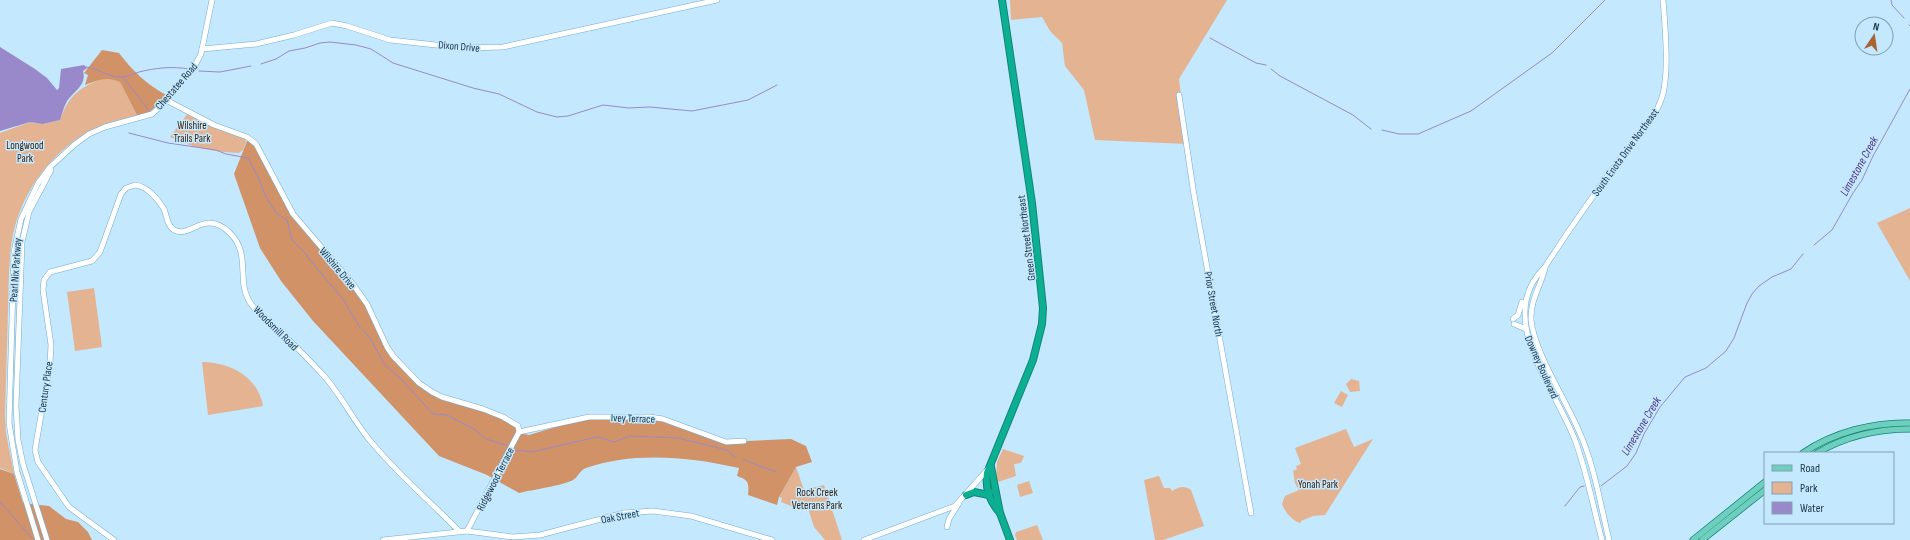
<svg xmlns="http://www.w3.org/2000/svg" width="1910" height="540" font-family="'Sofia Sans Condensed',sans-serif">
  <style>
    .green { fill: #e4b392 }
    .forest { fill: #d29267 }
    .water { fill: #9989ca }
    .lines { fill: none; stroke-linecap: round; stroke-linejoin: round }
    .stream { stroke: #9989ca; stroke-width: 1 }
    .secondary-casing { stroke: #71add0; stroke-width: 6 }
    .primary-casing { stroke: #128476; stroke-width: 7 }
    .highway-casing { stroke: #128476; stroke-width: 8 }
    .secondary { stroke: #fff; stroke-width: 5 }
    .primary { stroke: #6ecfbe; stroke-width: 5.5 }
    .highway { stroke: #0daf92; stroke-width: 6 }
    .labels { text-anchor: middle; stroke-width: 3; stroke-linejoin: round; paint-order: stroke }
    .street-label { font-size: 11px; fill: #1c3443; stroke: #c4e8fe }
    .park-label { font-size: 11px; fill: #3e2411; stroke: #c4e8fe }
    .water-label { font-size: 12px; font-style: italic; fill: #4f3583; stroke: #c4e8fe }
  </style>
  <rect width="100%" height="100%" fill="#c4e8fe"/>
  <g class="green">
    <path d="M 1010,0 L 1227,0 L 1179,79 L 1187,144 L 1095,140 L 1084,90 L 1065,66 L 1062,43 L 1050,31 L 1042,17 L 1011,20 Z"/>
    <path d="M 103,78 L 113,78 L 120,82 L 138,117 C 127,118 116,120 106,124 C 61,140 25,184 14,230 C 8,256 9,285 8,311 C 7,346 6,380 5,414 L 6,433 L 14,474 L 0,468 L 0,133 L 30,122 L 43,124 L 60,120 C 69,95 79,88 103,78 Z"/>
    <path d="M 188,113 L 245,139 L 246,142 L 243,150 L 239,153 C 216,152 191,148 170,137 Z"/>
    <path d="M 1910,208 L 1910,281 L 1877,223 Z"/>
    <path d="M 94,288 L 102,347 L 75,351 L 67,292 Z"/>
    <path d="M 202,362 C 230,362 258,377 263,406 L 208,415 Z"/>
    <path d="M 1351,379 L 1359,381 L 1360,391 L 1350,392 L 1346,384 Z"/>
    <path d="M 1341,391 L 1348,395 L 1342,407 L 1334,403 Z"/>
    <path d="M 1346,429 L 1354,447 L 1373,439 L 1325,515 L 1313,516 L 1301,521 L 1301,523 C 1293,522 1285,512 1282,504 L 1285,496 L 1299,490 L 1295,483 L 1293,471 L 1297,469 L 1296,466 L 1301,464 L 1295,448 Z"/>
    <path d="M 1003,449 L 1024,456 L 1021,463 L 1014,464 L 1016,476 L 998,482 L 996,480 L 997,462 Z"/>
    <path d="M 796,467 L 804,490 L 824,485 L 842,540 L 825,540 L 814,527 L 807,505 L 796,508 L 781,502 L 782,498 L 779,497 Z"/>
    <path d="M 1159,476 L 1164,488 L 1170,488 L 1172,491 C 1180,487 1183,485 1191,490 L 1204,526 L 1163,540 L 1155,540 L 1144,480 Z"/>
    <path d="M 1029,481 L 1033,493 L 1020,497 L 1017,485 Z"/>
    <path d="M 1037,525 L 1043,540 L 1017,540 L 1015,535 L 1016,532 Z"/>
  </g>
  <g class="forest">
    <path d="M 102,50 L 119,53 C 134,72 145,83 166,95 C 158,106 151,112 138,117 L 120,82 C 107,76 98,80 85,85 L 88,75 L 84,73 Z"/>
    <path d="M 249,136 L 285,200 L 314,240 L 371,306 L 386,345 L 404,366 L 433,393 L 455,399 L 515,423 L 519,433 L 529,435 L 589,417 L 650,417 L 726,442 L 791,439 L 806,446 L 812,462 L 796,467 L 779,497 L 777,505 L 748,495 C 749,483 749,480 737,476 L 739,468 C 692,457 633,451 586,468 C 580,470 578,477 573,480 C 565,485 531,490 519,493 L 487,475 L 439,456 L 313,321 L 281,281 L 260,248 L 234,174 Z"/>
    <path d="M 0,469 L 14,474 L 23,503 L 49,506 L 66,519 L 78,522 L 88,532 L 92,540 L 0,540 Z"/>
  </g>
  <path class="water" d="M 0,47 L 35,69 L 47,78 L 57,90 L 59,88 L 61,69 L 84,65 L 87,68 L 83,71 C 87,85 74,91 67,101 C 64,107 62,113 60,120 L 43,124 L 30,122 L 0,131 Z"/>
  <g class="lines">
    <g class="stream">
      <path d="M 1891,0 L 1892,5 L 1904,18"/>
      <path d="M 1909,25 L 1910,26"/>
      <path d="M 1210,38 L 1256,63 L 1266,65"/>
      <path d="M 261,64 L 276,59 L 289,51 L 305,48 L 320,43 L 330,42 L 356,45 L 371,49 L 393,63 L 473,88 L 499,94 L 537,112 L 557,117 L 568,116 L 603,105 L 629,108 L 650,107 L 692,111 L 748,100 L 777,85"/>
      <path d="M 86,67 C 99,68 106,77 121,77 C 127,77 133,74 139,72 C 155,68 173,66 188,69"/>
      <path d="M 1271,69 L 1280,76 L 1353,115 L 1371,129"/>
      <path d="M 199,71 L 220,72 L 251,66"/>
      <path d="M 123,77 L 150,112"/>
      <path d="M 1382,130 L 1399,134 L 1418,134 L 1471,111 L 1552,53 L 1605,0"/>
      <path d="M 129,133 L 168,143 L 216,150 L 226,154 L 248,158 L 259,179 L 265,195 L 276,213 L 287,220 L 292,240 L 307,255 L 309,259 L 343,299 L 359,326 L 370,338 L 385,365 L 401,379 L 433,414 L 447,415 L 474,429 L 486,439 L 508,446"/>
      <path d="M 1814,245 L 1832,230 L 1853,193 L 1862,180 L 1873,156 L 1910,89"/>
      <path d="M 516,450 L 532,452 L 588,439 L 598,437 L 614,442 L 630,436 L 678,438 L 727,450 L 735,457"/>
      <path d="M 743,459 L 762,467 L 777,472"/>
      <path d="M 1601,486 L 1627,466 L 1636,453 L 1644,434 L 1660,407 L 1685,377 L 1706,368 L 1726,351 L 1734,338 L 1747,303 L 1752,294 L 1759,286 L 1772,277 L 1791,269 L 1803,254"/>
      <path d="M 0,502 L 32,538"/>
      <path d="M 1565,506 L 1580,487 L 1584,486"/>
    </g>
    <defs>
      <g id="secondary">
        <path d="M 202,49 L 256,44 L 294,35 L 332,23 L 347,26 L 390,40 L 464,48 L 503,47 L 717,0"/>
        <path d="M 1179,95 L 1194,195 L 1251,513"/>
        <path d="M 166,100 L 214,125 L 247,137 L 256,144 L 293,214 L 352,283 L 367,304 L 387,347 L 393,356 L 419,383 L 432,392 L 442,397 L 483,409 L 503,417 L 518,426 L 519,432 L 467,531"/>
        <path d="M 1545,268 C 1541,286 1530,300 1531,320 C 1534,351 1565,399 1578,429 C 1594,463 1600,503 1609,540"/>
        <path d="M 1513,319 L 1518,315 L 1522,302"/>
        <path d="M 1514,324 L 1526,329"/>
        <path d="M 519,432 L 589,417 L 650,417 L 663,419 L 726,442 L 744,441"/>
        <path d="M 947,527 L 949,519 L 959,503"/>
        <path d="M 38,540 L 17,472 L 9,423 L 14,252 L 21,219 L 38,183 L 50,167 L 74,145 L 89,134 L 105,127 L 152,114 L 162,105 L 174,89 L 193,69 L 201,54 L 212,0"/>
        <path d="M 47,540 L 23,464 L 18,440 L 16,406 L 22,242 L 29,212 L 51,170"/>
        <path d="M 114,540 L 69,507 L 38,462 L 35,450 L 50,363 L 51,345 L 43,290 L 44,280 L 50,272 L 92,261 L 100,252 L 121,194 L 126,188 L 135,185 C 147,186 158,199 164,209 C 167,216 167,226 174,230 C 191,239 204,208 230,233 C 252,255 235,281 251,304 C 259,315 271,324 281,333 C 296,346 311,362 324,376 C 341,395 352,418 368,438 C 395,472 429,500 459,531"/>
        <path d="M 383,540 L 467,531 L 513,537 L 540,535 L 624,513 L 653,511 L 691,516 L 772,540"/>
        <path d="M 864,540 L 955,506 L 988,469"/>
        <path d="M 1602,540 C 1593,507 1587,472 1575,440 C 1556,389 1493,317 1545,267 C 1568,231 1592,197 1618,162 C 1632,143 1653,123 1661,100 C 1670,77 1665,25 1663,0"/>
      </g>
      <g id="primary">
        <path d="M 1803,453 C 1834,432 1874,422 1910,423"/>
        <path d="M 1817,453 C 1846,436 1877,429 1910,429"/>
        <path d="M 1693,540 L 1765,482"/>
        <path d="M 1702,540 L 1765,490"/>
      </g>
      <g id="highway">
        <path d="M 991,467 L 1000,513 L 1010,540"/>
        <path d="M 966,495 L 974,492 L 989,495 L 990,492"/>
        <path d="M 1000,513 C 990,502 985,489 987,473 L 1033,360 L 1042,324 L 1043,308 L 1032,203 L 1002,0"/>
      </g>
    </defs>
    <use href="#secondary" class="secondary-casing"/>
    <use href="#primary" class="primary-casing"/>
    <use href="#highway" class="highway-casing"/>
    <use href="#secondary" class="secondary"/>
    <use href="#primary" class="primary"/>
    <use href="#highway" class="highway"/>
  </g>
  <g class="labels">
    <g class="street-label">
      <text transform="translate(459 46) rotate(5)" y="4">Dixon Drive</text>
      <text transform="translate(176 86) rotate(-49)" y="4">Chestatee Road</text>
      <text transform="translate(1625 152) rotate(-54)" y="4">South Enota Drive Northeast</text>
      <text transform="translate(1026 238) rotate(-97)" y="4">Green Street Northeast</text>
      <text transform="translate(338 268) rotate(50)" y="4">Wilshire Drive</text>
      <text transform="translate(15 270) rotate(-86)" y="4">Pearl Nix Parkway</text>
      <text transform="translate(1214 304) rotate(80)" y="4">Prior Street North</text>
      <text transform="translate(276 328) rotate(45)" y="4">Woodsmill Road</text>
      <text transform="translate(1542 367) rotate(66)" y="4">Downey Boulevard</text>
      <text transform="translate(45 387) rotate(-82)" y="4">Century Place</text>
      <text transform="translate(633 418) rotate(2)" y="4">Ivey Terrace</text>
      <text transform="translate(495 479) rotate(-63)" y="4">Ridgewood Terrace</text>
      <text transform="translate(620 516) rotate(-11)" y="4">Oak Street</text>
    </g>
    <g class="park-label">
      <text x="192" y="129">Wilshire<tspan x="192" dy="13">Trails Park</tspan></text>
      <text x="25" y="149">Longwood<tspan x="25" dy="13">Park</tspan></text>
      <text x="1318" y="488">Yonah Park</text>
      <text x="817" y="496">Rock Creek<tspan x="817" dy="13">Veterans Park</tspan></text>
    </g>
    <g class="water-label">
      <text transform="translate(1859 166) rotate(-61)" y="4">Limestone Creek</text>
      <text transform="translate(1641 426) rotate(-59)" y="4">Limestone Creek</text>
    </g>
  </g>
  <rect x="1764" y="452" width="130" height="72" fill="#c4e8fe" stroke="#81a0b3"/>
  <rect x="1772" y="465" width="20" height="6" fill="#6ecfbe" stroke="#81a0b3"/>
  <text x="1800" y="472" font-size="12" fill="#1c3443">Road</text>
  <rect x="1772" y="482" width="20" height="12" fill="#e4b392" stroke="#81a0b3"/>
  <text x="1800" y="492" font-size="12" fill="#1c3443">Park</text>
  <rect x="1772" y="502" width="20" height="12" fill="#9989ca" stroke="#81a0b3"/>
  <text x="1800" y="512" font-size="12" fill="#1c3443">Water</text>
  <g transform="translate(1874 36) rotate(13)"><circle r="19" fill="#c4e8fe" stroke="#81a0b3"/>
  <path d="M0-3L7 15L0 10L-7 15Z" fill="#a86533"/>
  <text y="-6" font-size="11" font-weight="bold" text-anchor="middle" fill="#1c3443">N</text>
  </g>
</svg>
